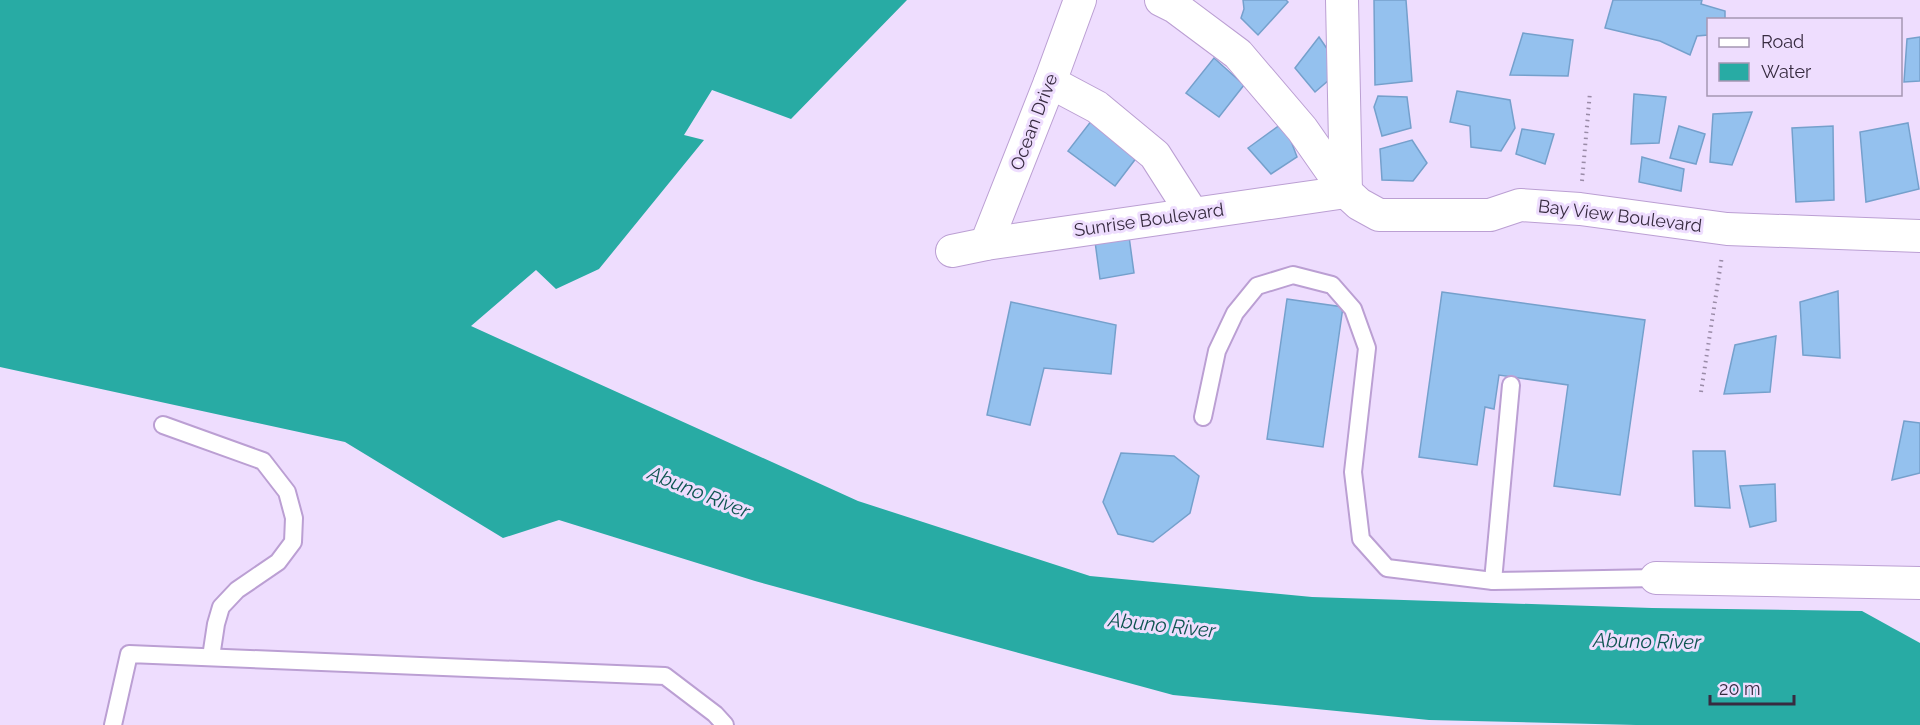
<svg xmlns="http://www.w3.org/2000/svg" width="1920" height="725" font-family="Raleway,sans-serif">
  <style>
    .water { fill: #28aba4 }
    .building { fill: #94c1ee; stroke: #75a0cc; stroke-width: 1.5 }
    .lines { fill: none; stroke-linecap: round; stroke-linejoin: round }
    .service-casing { stroke: #bb9fd3; stroke-width: 20 }
    .minor-casing { stroke: #bb9fd3; stroke-width: 34 }
    .path { stroke: #9a8ba7; stroke-width: 4; stroke-dasharray: 1.5 4.5; stroke-linecap: butt }
    .service { stroke: #fff; stroke-width: 16 }
    .minor { stroke: #fff; stroke-width: 32 }
    .labels { text-anchor: middle; stroke-width: 6; stroke-linejoin: round; paint-order: stroke }
    .street-label { font-size: 18px; fill: #372b40; stroke: #eeddfe }
    .water-label { font-size: 20px; font-style: italic; fill: #0e5551; stroke: #eeddfe }
  </style>
  <rect width="100%" height="100%" fill="#eeddfe"/>
  <path class="water" d="M 0,0 L 907,0 L 791,119 L 712,90 L 684,135 L 704,140 L 599,269 L 556,289 L 536,270 L 471,326 L 858,501 L 1090,576 L 1312,597 L 1652,608 L 1862,611 L 1920,643 L 1920,725 L 1636,725 L 1429,720 L 1173,695 L 755,581 L 559,520 L 503,538 L 345,442 L 0,367 Z"/>
  <g class="building">
    <path d="M 1243,0 L 1286,0 L 1288,2 L 1258,35 L 1241,18 L 1244,9 Z"/>
    <path d="M 1374,0 L 1406,0 L 1412,81 L 1375,85 Z"/>
    <path d="M 1613,0 L 1702,0 L 1701,4 L 1725,11 L 1725,20 L 1708,20 L 1708,35 L 1697,36 L 1690,55 L 1660,41 L 1605,28 Z"/>
    <path d="M 1523,33 L 1573,40 L 1568,76 L 1510,75 Z"/>
    <path d="M 1319,37 L 1334,59 L 1330,79 L 1315,92 L 1295,68 Z"/>
    <path d="M 1920,37 L 1920,81 L 1904,82 L 1907,39 Z"/>
    <path d="M 1214,58 L 1244,85 L 1219,117 L 1186,93 Z"/>
    <path d="M 1457,91 L 1510,100 L 1515,128 L 1501,151 L 1471,147 L 1470,126 L 1450,122 Z"/>
    <path d="M 1634,94 L 1666,97 L 1659,143 L 1631,144 Z"/>
    <path d="M 1378,96 L 1407,97 L 1411,128 L 1382,136 L 1374,107 Z"/>
    <path d="M 1752,112 L 1732,165 L 1710,162 L 1713,114 Z"/>
    <path d="M 1092,120 L 1137,157 L 1115,186 L 1068,151 Z"/>
    <path d="M 1284,122 L 1297,157 L 1271,174 L 1248,148 Z"/>
    <path d="M 1908,123 L 1919,189 L 1866,202 L 1860,132 Z"/>
    <path d="M 1679,126 L 1705,134 L 1696,164 L 1670,158 Z"/>
    <path d="M 1833,126 L 1834,200 L 1796,202 L 1792,128 Z"/>
    <path d="M 1522,129 L 1554,134 L 1545,164 L 1516,154 Z"/>
    <path d="M 1412,140 L 1427,163 L 1413,181 L 1382,180 L 1380,149 Z"/>
    <path d="M 1642,157 L 1684,169 L 1681,191 L 1639,182 Z"/>
    <path d="M 1128,229 L 1134,273 L 1100,279 L 1094,234 Z"/>
    <path d="M 1838,291 L 1840,358 L 1803,355 L 1800,302 Z"/>
    <path d="M 1442,292 L 1645,320 L 1620,495 L 1554,486 L 1568,385 L 1499,375 L 1494,409 L 1485,407 L 1477,465 L 1419,457 Z"/>
    <path d="M 1287,299 L 1343,307 L 1323,447 L 1267,439 Z"/>
    <path d="M 1011,302 L 1116,325 L 1111,374 L 1044,368 L 1030,425 L 987,415 Z"/>
    <path d="M 1776,336 L 1770,392 L 1724,394 L 1735,345 Z"/>
    <path d="M 1904,421 L 1920,423 L 1920,473 L 1892,480 Z"/>
    <path d="M 1693,451 L 1725,451 L 1730,508 L 1695,506 Z"/>
    <path d="M 1121,453 L 1174,456 L 1199,476 L 1190,513 L 1153,542 L 1118,534 L 1103,502 Z"/>
    <path d="M 1775,484 L 1776,521 L 1750,527 L 1740,486 Z"/>
  </g>
  <g class="lines">
    <defs>
      <g id="service">
        <path d="M 1203,417 L 1217,351 L 1235,313 L 1257,286 L 1293,275 L 1332,285 L 1353,309 L 1367,348 L 1353,472 L 1361,539 L 1387,568 L 1493,581 L 1656,578"/>
        <path d="M 163,425 L 263,461 L 287,492 L 294,518 L 293,542 L 278,562 L 237,590 L 221,607 L 216,624 L 211,657"/>
        <path d="M 1493,581 L 1511,385"/>
        <path d="M 113,725 L 129,654 L 665,676 L 715,714 L 725,725"/>
      </g>
      <g id="minor">
        <path d="M 1161,0 L 1175,7 L 1238,54 L 1302,129 L 1346,192 L 1359,204 L 1379,215 L 1490,215 L 1520,205 L 1580,209 L 1727,229 L 1920,236"/>
        <path d="M 1342,0 L 1346,192"/>
        <path d="M 1050,82 L 1097,107 L 1155,155 L 1192,213"/>
        <path d="M 986,244 L 1050,82 L 1080,0"/>
        <path d="M 952,251 L 986,244 L 1346,192"/>
        <path d="M 1656,578 L 1920,583"/>
      </g>
    </defs>
    <use href="#service" class="service-casing"/>
    <use href="#minor" class="minor-casing"/>
    <g class="path">
      <path d="M 1582,181 L 1590,92"/>
      <path d="M 1701,392 L 1722,256"/>
    </g>
    <use href="#service" class="service"/>
    <use href="#minor" class="minor"/>
  </g>
  <g class="labels">
    <g class="street-label">
      <text transform="translate(1034 122) rotate(-69)" y="6">Ocean Drive</text>
      <text transform="translate(1620 216) rotate(7)" y="6">Bay View Boulevard</text>
      <text transform="translate(1149 220) rotate(-8)" y="6">Sunrise Boulevard</text>
    </g>
    <g class="water-label">
      <text transform="translate(699 492) rotate(22)" y="7">Abuno River</text>
      <text transform="translate(1162 625) rotate(6)" y="7">Abuno River</text>
      <text transform="translate(1647 641) rotate(1)" y="7">Abuno River</text>
    </g>
  </g>
  <rect x="1707" y="18" width="195" height="78" fill="#eeddfe" stroke="#a596b2" stroke-width="1.5"/>
  <rect x="1719" y="38" width="30" height="9" fill="#ffffff" stroke="#a596b2" stroke-width="1.5"/>
  <text x="1761" y="48" font-size="18" fill="#372b40">Road</text>
  <rect x="1719" y="63" width="30" height="18" fill="#28aba4" stroke="#a596b2" stroke-width="1.5"/>
  <text x="1761" y="78" font-size="18" fill="#372b40">Water</text>
  <path d="M1710 695v9h84v-9" fill="none" stroke="#372b40" stroke-width="3"/>
  <text x="1719" y="695" font-size="18" fill="#372b40" stroke="#eeddfe" stroke-width="4.5" paint-order="stroke">20 m</text>
</svg>
